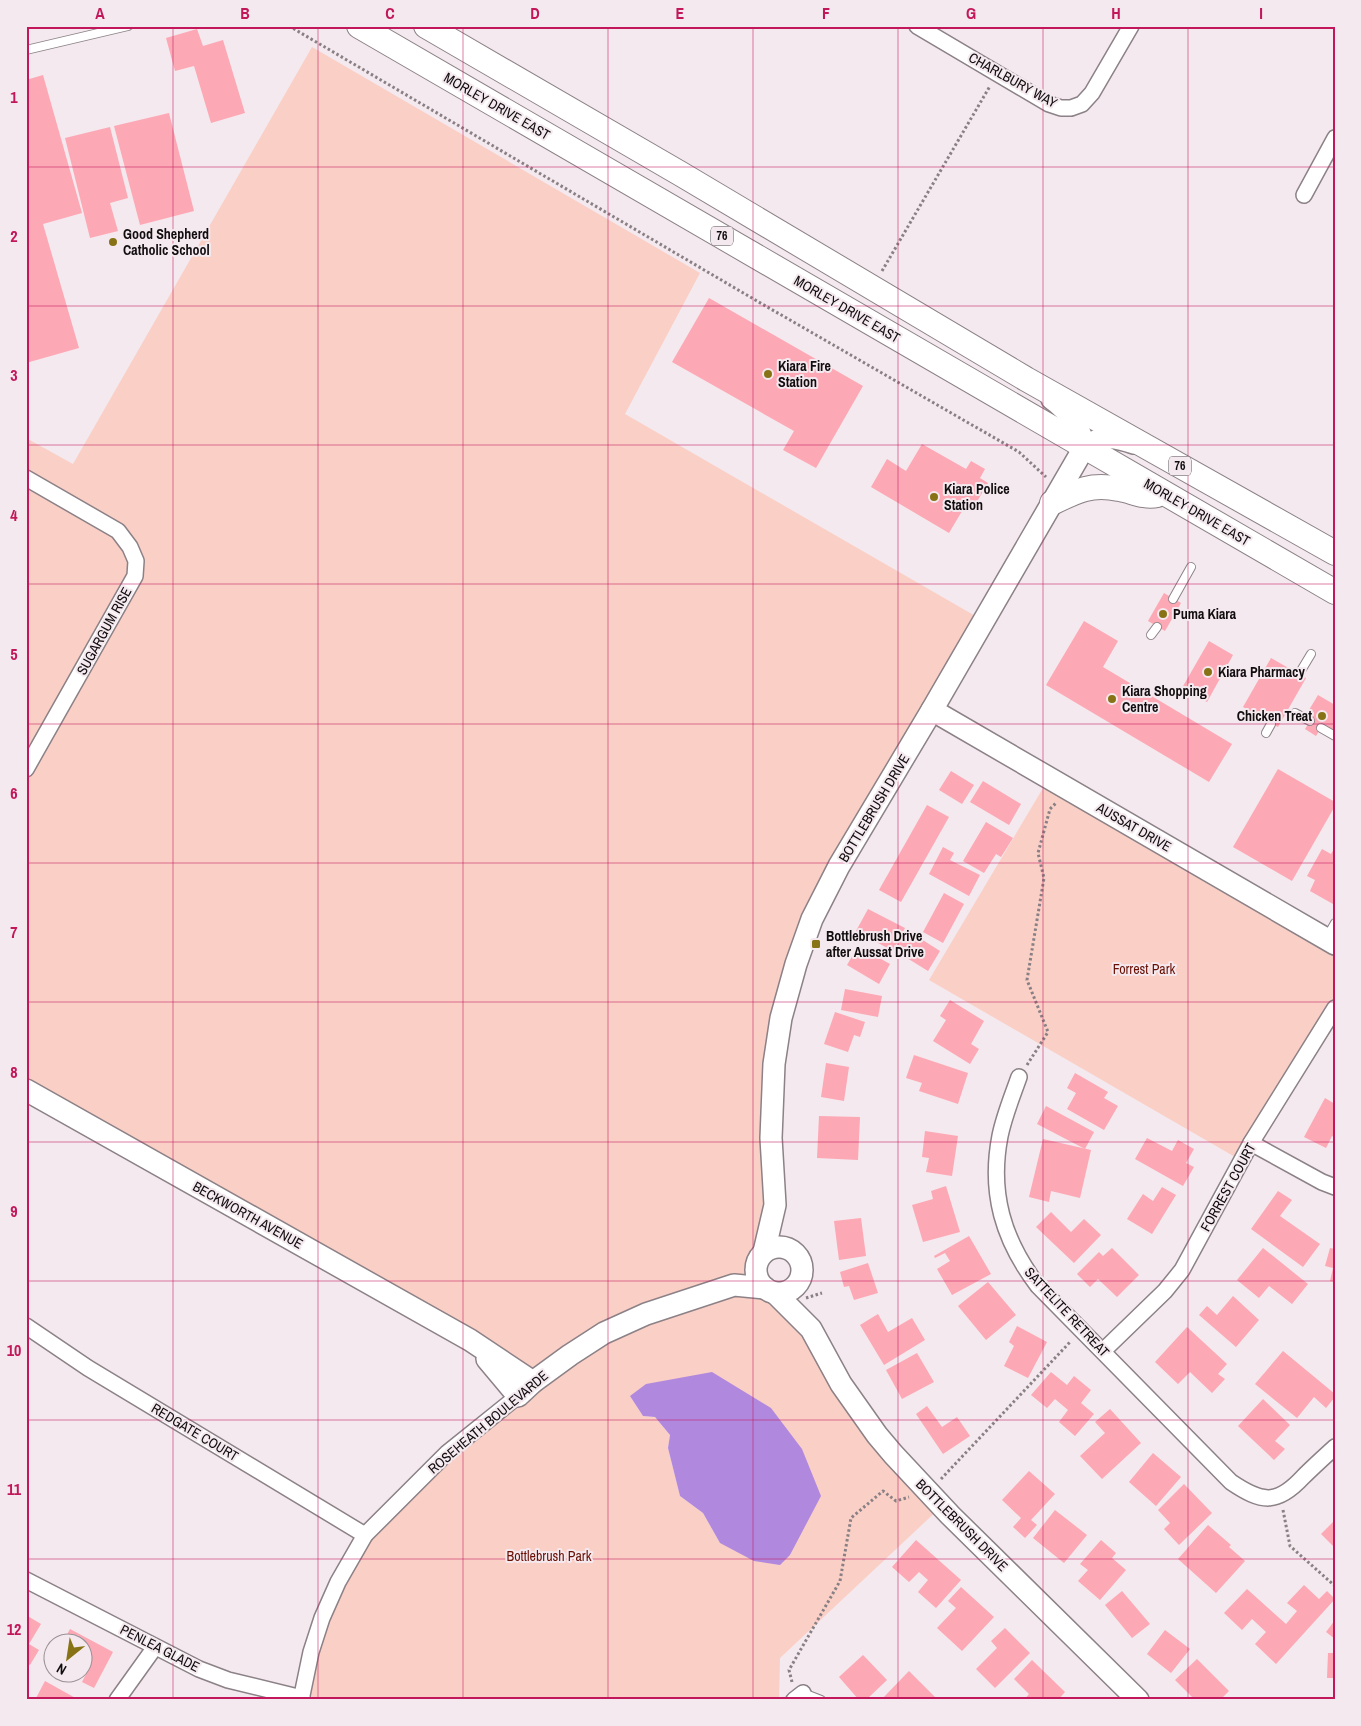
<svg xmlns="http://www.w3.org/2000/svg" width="1361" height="1726" font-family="'Archivo Narrow',sans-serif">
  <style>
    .green { fill: #facfc6; fill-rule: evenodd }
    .water { fill: #b089de }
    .building { fill: #fda8b5 }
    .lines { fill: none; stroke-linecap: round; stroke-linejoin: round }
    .lane-casing { stroke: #8b8186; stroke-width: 10 }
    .street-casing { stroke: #8b8186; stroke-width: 18 }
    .secondary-casing { stroke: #8b8186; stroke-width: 24 }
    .primary-casing { stroke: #8b8186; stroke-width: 26 }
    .path { stroke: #888084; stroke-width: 3; stroke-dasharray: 2.5 2.5; stroke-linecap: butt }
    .lane { stroke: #fff; stroke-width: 8 }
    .street { stroke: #fff; stroke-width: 15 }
    .secondary { stroke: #fff; stroke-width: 21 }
    .primary { stroke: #fff; stroke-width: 24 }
    .grid { fill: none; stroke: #c2185b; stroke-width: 1; stroke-opacity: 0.55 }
    .poi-dot { fill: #877315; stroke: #f4e9ee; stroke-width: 2 }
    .labels { text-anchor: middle; stroke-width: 4; stroke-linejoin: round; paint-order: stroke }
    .shield { fill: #f4e9ee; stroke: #554f52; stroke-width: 1 }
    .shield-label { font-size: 12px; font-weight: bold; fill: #110d0f }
    .street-label { font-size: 14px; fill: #110d0f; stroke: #f4e9ee }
    .poi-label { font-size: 14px; font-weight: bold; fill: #110d0f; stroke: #f4e9ee; text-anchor: start }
    .park-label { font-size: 14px; fill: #6a0f04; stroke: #f4e9ee }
    .neatline { fill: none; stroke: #c2185b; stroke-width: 2 }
    .grid-label { font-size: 16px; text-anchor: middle; font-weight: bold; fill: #c2185b }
  </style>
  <rect width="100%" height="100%" fill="#f4e9ee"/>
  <g class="green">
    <path d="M 312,47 L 700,273 L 625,414 L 984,621 L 839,866 L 781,1018 L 775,1205 L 756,1265 L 735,1285 L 775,1290 L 942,1506 L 780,1658 L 779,1700 L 301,1700 L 311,1652 L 365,1535 L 533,1383 L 26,1090 L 26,438 L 73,464 ZM 630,1396 L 801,1532 L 790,1555 L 720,1543 L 703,1513 L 680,1496 L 668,1448 L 670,1435 L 655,1417 L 643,1416 Z"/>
    <path d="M 1049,778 L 1335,944 L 1335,1008 L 1242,1161 L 929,980 Z"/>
  </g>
  <path class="water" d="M 712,1372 L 771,1408 L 802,1449 L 821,1496 L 790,1555 L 780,1565 L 754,1561 L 720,1543 L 703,1513 L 680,1496 L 668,1448 L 670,1435 L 655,1417 L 643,1416 L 630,1396 L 646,1384 Z"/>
  <g class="building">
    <path d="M 197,29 L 203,46 L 223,40 L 245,113 L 211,123 L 194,66 L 175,71 L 166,38 Z"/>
    <path d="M 43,75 L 82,213 L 43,224 L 79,348 L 26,363 L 26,80 Z"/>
    <path d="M 169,113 L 194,211 L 140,225 L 114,126 Z"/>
    <path d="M 110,127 L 128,198 L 110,203 L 118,231 L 90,238 L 65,138 Z"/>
    <path d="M 709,298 L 863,386 L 816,468 L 783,450 L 794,431 L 672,362 Z"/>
    <path d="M 922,444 L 966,469 L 971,461 L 985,469 L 980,478 L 988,483 L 972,510 L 965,506 L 949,533 L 871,487 L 887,459 L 906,471 Z"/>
    <path d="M 1164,593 L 1181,603 L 1165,631 L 1148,621 Z"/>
    <path d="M 1084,621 L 1118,641 L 1103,667 L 1232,744 L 1209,782 L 1046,685 Z"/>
    <path d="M 1209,641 L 1233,655 L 1207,702 L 1182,688 Z"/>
    <path d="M 1271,658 L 1306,678 L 1278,727 L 1243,707 Z"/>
    <path d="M 1318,695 L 1335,705 L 1335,733 L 1322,726 L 1316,736 L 1305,729 L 1312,718 L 1306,715 Z"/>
    <path d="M 1278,769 L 1335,802 L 1335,806 L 1292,881 L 1233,847 Z"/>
    <path d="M 951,771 L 974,785 L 962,804 L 939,790 Z"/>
    <path d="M 983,781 L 1021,804 L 1009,825 L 970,802 Z"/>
    <path d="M 927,805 L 949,817 L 901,902 L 879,890 Z"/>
    <path d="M 986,822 L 1013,838 L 1001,857 L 996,854 L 984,873 L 963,861 Z"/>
    <path d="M 943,847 L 954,853 L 950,860 L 980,875 L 969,896 L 929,874 Z"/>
    <path d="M 1335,847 L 1335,886 L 1333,889 L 1335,890 L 1335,901 L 1333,904 L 1310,891 L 1315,880 L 1307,876 L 1322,849 L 1331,854 Z"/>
    <path d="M 944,893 L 964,904 L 943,943 L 923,932 Z"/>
    <path d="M 868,909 L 905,928 L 893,951 L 856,931 Z"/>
    <path d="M 907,930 L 940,951 L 928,971 L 894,950 Z"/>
    <path d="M 858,946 L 890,964 L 879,984 L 847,965 Z"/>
    <path d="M 845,989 L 882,996 L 878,1017 L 841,1010 Z"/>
    <path d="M 950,1000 L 984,1021 L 971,1044 L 979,1049 L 970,1064 L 933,1041 L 946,1020 L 940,1016 Z"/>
    <path d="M 835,1012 L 865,1022 L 860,1037 L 854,1035 L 848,1052 L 824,1044 Z"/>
    <path d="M 914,1055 L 968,1073 L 958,1104 L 919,1091 L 922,1083 L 906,1078 Z"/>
    <path d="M 826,1063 L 849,1067 L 844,1101 L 821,1097 Z"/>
    <path d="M 1075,1073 L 1108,1092 L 1104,1098 L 1118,1106 L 1104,1130 L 1067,1109 L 1076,1093 L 1067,1088 Z"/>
    <path d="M 1325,1098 L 1335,1104 L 1335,1138 L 1332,1136 L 1326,1148 L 1304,1137 Z"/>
    <path d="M 1046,1106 L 1094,1132 L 1085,1149 L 1037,1124 Z"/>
    <path d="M 819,1116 L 860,1117 L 858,1160 L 817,1158 Z"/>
    <path d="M 925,1131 L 958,1136 L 952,1176 L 926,1172 L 929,1158 L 922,1157 Z"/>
    <path d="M 1147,1138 L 1172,1151 L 1178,1140 L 1194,1149 L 1186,1163 L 1194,1167 L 1183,1186 L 1135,1159 Z"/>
    <path d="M 1043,1139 L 1091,1150 L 1080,1198 L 1051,1191 L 1049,1202 L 1029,1197 Z"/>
    <path d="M 946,1186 L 960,1232 L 923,1242 L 912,1205 L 933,1199 L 931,1191 Z"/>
    <path d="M 1162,1187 L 1176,1195 L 1152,1234 L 1127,1219 L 1143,1194 L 1153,1201 Z"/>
    <path d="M 1278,1191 L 1292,1200 L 1280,1216 L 1320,1244 L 1303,1267 L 1251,1229 Z"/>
    <path d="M 1051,1212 L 1071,1232 L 1084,1219 L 1101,1235 L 1074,1263 L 1036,1227 Z"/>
    <path d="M 861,1218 L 866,1256 L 839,1260 L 834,1221 Z"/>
    <path d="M 969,1236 L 991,1274 L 952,1295 L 937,1269 L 950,1261 L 945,1253 L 935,1258 L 934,1256 Z"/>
    <path d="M 1112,1248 L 1139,1275 L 1117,1297 L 1098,1279 L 1090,1287 L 1077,1274 L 1099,1252 L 1103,1256 Z"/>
    <path d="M 1263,1248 L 1308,1284 L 1292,1304 L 1269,1286 L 1259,1298 L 1237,1280 Z"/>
    <path d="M 1330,1248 L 1335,1249 L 1335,1282 L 1330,1281 L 1333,1268 L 1325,1266 Z"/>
    <path d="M 868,1263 L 878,1293 L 854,1300 L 849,1286 L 844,1287 L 840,1272 Z"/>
    <path d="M 988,1282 L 1016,1315 L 986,1340 L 958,1306 Z"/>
    <path d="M 1233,1296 L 1259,1320 L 1236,1347 L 1199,1315 L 1207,1306 L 1217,1315 Z"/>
    <path d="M 878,1314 L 888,1332 L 912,1318 L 925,1340 L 884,1365 L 860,1325 Z"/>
    <path d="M 1017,1326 L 1047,1342 L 1028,1378 L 1004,1366 L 1014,1346 L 1009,1342 Z"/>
    <path d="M 1187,1327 L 1227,1364 L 1218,1374 L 1225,1379 L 1212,1393 L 1190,1372 L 1178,1384 L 1155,1362 Z"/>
    <path d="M 1283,1351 L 1335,1394 L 1335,1397 L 1326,1408 L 1314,1397 L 1297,1418 L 1255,1384 Z"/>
    <path d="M 917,1353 L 934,1382 L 902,1399 L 886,1370 Z"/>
    <path d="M 1051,1372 L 1067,1385 L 1074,1376 L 1091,1390 L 1081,1403 L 1094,1414 L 1075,1436 L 1059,1422 L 1068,1410 L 1055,1399 L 1047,1408 L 1031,1395 Z"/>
    <path d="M 1263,1399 L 1290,1425 L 1275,1441 L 1285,1449 L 1274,1460 L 1238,1426 Z"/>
    <path d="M 927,1406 L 942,1427 L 957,1417 L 970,1436 L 943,1454 L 916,1414 Z"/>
    <path d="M 1110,1409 L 1141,1443 L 1102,1479 L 1080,1456 L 1105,1433 L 1095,1422 Z"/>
    <path d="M 1153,1453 L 1181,1477 L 1156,1506 L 1129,1482 Z"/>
    <path d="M 1029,1471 L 1055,1494 L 1031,1520 L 1037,1525 L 1025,1538 L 1013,1527 L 1021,1518 L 1002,1500 Z"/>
    <path d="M 1184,1484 L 1212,1513 L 1179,1545 L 1164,1529 L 1170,1523 L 1158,1510 Z"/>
    <path d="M 1055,1510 L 1087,1535 L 1064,1563 L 1033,1538 Z"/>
    <path d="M 1335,1520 L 1335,1548 L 1321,1534 Z"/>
    <path d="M 1208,1525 L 1231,1545 L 1229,1547 L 1245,1561 L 1216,1593 L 1178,1559 Z"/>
    <path d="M 916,1540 L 961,1580 L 936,1608 L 918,1592 L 928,1580 L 919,1572 L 909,1582 L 892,1567 Z"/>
    <path d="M 1101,1540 L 1116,1553 L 1112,1558 L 1126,1570 L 1100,1600 L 1078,1581 L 1088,1570 L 1080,1564 Z"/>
    <path d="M 1304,1585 L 1319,1599 L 1327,1591 L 1335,1599 L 1276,1664 L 1255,1644 L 1266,1632 L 1252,1619 L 1242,1630 L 1224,1613 L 1247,1589 L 1286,1624 L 1297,1611 L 1287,1603 Z"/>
    <path d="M 961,1587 L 994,1617 L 962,1651 L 937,1628 L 956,1608 L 948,1601 Z"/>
    <path d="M 1122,1591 L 1150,1624 L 1132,1638 L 1105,1605 Z"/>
    <path d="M 26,1615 L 41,1624 L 29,1644 L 39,1650 L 30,1665 L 26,1663 Z"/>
    <path d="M 1335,1620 L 1335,1639 L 1326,1632 Z"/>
    <path d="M 1005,1628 L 1030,1653 L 995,1688 L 976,1669 L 997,1648 L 991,1641 Z"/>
    <path d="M 70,1629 L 113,1652 L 94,1688 L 82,1682 L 86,1674 L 82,1672 L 82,1644 L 62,1644 Z"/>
    <path d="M 1165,1630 L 1190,1649 L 1171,1673 L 1147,1654 Z"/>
    <path d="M 1328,1653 L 1335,1653 L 1335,1678 L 1327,1678 Z"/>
    <path d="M 863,1655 L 887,1680 L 866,1700 L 859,1700 L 839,1677 Z"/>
    <path d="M 1197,1659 L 1229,1691 L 1220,1700 L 1213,1700 L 1211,1698 L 1210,1700 L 1195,1700 L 1175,1680 Z"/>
    <path d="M 1032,1660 L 1065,1692 L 1058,1700 L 1024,1700 L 1029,1694 L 1014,1679 Z"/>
    <path d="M 909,1671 L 935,1697 L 932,1700 L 881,1700 Z"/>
    <path d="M 45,1681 L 79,1700 L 35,1700 Z"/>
  </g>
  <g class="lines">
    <defs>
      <g id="lane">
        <path d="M 26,50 L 128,26"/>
        <path d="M 1173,599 L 1191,567"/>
        <path d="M 1151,635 L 1157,627"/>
        <path d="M 1299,674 L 1311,654"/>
        <path d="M 1295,713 L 1310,721"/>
        <path d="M 1321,728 L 1335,736"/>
        <path d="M 1266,733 L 1271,724"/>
        <path d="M 1327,937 L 1335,923"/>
        <path d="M 803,1693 L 821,1700"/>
      </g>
      <g id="street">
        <path d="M 917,26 L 1049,104 L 1061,108 L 1071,108 L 1082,104 L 1092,93 L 1131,26"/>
        <path d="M 1304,195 L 1335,138"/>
        <path d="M 26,478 L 118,531 L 130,547 L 136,561 L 135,576 L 26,769"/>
        <path d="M 1019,1077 C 1012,1097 1004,1116 1000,1136 C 989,1193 1003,1240 1038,1286 L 1231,1482 C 1262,1503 1277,1505 1303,1477 C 1313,1467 1324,1457 1335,1447"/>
        <path d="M 1251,1143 L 1322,1182 L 1335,1187"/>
        <path d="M 26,1326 L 88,1368 L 365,1535"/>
        <path d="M 1103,1351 L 1165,1291 L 1182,1270 L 1251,1143 L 1335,1008"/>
        <path d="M 26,1580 L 199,1669 L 228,1680 L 302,1698"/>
        <path d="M 117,1700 L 155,1647"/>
        <path d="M 301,1700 L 311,1652 L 322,1618 L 338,1582 L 365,1535 L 447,1453 L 518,1396"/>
        <path d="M 794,1700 L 803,1693"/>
      </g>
      <g id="secondary">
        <path d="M 1052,399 C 1069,411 1079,427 1085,446"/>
        <path d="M 932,710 L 1335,944"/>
        <path d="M 26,1090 L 470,1340 L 533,1382"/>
        <circle cx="779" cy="1270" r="23"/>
        <path d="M 764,1252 L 775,1205 L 771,1138 L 774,1064 L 781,1018 L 796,964 L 812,919 L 839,866 L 932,710 L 1085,446 C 1104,435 1113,436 1134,443"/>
        <path d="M 775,1293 L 811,1329 L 841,1384 L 877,1435 L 893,1454 L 950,1515 L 1138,1700"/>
        <path d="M 487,1359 L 518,1396 L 533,1382 L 570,1355 L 604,1333 L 646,1314 L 734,1285 L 765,1288"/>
      </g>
      <g id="primary">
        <path d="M 359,26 L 1335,592"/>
        <path d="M 426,26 L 681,174 L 1026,379 L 1335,553"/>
        <path d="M 1052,503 C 1076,491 1091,483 1119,489 C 1132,491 1144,498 1157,495"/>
      </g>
    </defs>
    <use href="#lane" class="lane-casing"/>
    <use href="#street" class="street-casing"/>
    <use href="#secondary" class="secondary-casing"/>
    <use href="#primary" class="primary-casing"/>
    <g class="path">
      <path d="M 289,26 L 757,301 L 1019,452 L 1046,477"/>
      <path d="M 882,271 L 990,86"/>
      <path d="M 1027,1065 L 1048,1032 L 1027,980 L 1044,878 L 1038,853 L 1050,809 L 1057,802"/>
      <path d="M 806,1298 L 822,1293"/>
      <path d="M 941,1479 L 1071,1341"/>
      <path d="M 1283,1510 L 1290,1546 L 1335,1586"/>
      <path d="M 792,1682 L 789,1670 L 840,1581 L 851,1518 L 883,1491 L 896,1501 L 909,1497"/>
    </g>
    <use href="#lane" class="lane"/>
    <use href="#street" class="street"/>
    <use href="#secondary" class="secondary"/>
    <use href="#primary" class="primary"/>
  </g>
  <path class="grid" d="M 173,26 L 173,1700M 318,26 L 318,1700M 463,26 L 463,1700M 608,26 L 608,1700M 753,26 L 753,1700M 898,26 L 898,1700M 1043,26 L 1043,1700M 1188,26 L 1188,1700M 26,167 L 1335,167M 26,306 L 1335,306M 26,445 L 1335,445M 26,584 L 1335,584M 26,724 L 1335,724M 26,863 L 1335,863M 26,1002 L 1335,1002M 26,1142 L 1335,1142M 26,1281 L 1335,1281M 26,1420 L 1335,1420M 26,1559 L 1335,1559"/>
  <g class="poi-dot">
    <circle cx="113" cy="242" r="5"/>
    <circle cx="768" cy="374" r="5"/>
    <circle cx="934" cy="497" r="5"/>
    <circle cx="1163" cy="614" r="5"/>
    <circle cx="1208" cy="672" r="5"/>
    <circle cx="1112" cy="699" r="5"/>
    <circle cx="1322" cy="716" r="5"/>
    <rect x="811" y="939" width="10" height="10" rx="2.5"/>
  </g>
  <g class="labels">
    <g class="shield">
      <rect x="711" y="226.5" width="22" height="19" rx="4"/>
      <rect x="1169" y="456.5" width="22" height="19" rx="4"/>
    </g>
    <g class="shield-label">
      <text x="722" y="240">76</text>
      <text x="1180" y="470">76</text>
    </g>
    <g class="street-label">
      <text transform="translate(1013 80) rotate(29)" y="5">CHARLBURY WAY</text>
      <text transform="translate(497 106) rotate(30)" y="5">MORLEY DRIVE EAST</text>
      <text transform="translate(847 309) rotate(30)" y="5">MORLEY DRIVE EAST</text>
      <text transform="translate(1197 512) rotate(30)" y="5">MORLEY DRIVE EAST</text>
      <text transform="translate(104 631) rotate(-61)" y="5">SUGARGUM RISE</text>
      <text transform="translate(874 808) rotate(-59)" y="5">BOTTLEBRUSH DRIVE</text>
      <text transform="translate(1134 827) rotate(30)" y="5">AUSSAT DRIVE</text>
      <text transform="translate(1228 1187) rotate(-61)" y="5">FORREST COURT</text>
      <text transform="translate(248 1215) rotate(29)" y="5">BECKWORTH AVENUE</text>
      <text transform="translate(1067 1312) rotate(47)" y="5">SATTELITE RETREAT</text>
      <text transform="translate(488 1422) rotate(-40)" y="5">ROSEHEATH BOULEVARDE</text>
      <text transform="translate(195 1432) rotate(31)" y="5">REDGATE COURT</text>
      <text transform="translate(962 1525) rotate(45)" y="5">BOTTLEBRUSH DRIVE</text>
      <text transform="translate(160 1648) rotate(27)" y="5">PENLEA GLADE</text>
    </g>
    <g class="poi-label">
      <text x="123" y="239">Good Shepherd<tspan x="123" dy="16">Catholic School</tspan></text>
      <text x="778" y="371">Kiara Fire<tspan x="778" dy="16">Station</tspan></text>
      <text x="944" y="494">Kiara Police<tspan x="944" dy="16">Station</tspan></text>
      <text x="1173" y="619">Puma Kiara</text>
      <text x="1218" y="677">Kiara Pharmacy</text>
      <text x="1122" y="696">Kiara Shopping<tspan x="1122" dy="16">Centre</tspan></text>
      <text x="1312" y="721" text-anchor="end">Chicken Treat</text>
      <text x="826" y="941">Bottlebrush Drive<tspan x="826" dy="16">after Aussat Drive</tspan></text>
    </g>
    <g class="park-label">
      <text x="1144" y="974">Forrest Park</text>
      <text x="549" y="1561">Bottlebrush Park</text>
    </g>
  </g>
  <rect width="1361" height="1726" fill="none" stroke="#f4e9ee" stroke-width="55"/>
  <g transform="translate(68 1658) rotate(210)"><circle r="24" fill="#f4e9ee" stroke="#999195"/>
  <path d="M0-4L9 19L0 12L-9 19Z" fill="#877315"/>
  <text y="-8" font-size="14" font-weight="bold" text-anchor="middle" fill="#110d0f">N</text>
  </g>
  <rect x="28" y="28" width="1306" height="1670" class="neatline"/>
  <g class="grid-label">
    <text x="100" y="19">A</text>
    <text x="245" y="19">B</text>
    <text x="390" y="19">C</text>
    <text x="535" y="19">D</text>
    <text x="680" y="19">E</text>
    <text x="826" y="19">F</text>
    <text x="971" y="19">G</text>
    <text x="1116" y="19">H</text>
    <text x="1261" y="19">I</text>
    <text x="14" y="103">1</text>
    <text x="14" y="242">2</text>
    <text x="14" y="381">3</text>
    <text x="14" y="521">4</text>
    <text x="14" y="660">5</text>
    <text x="14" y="799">6</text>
    <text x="14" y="938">7</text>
    <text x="14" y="1078">8</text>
    <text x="14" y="1217">9</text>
    <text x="14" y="1356">10</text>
    <text x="14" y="1495">11</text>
    <text x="14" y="1635">12</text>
  </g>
</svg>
